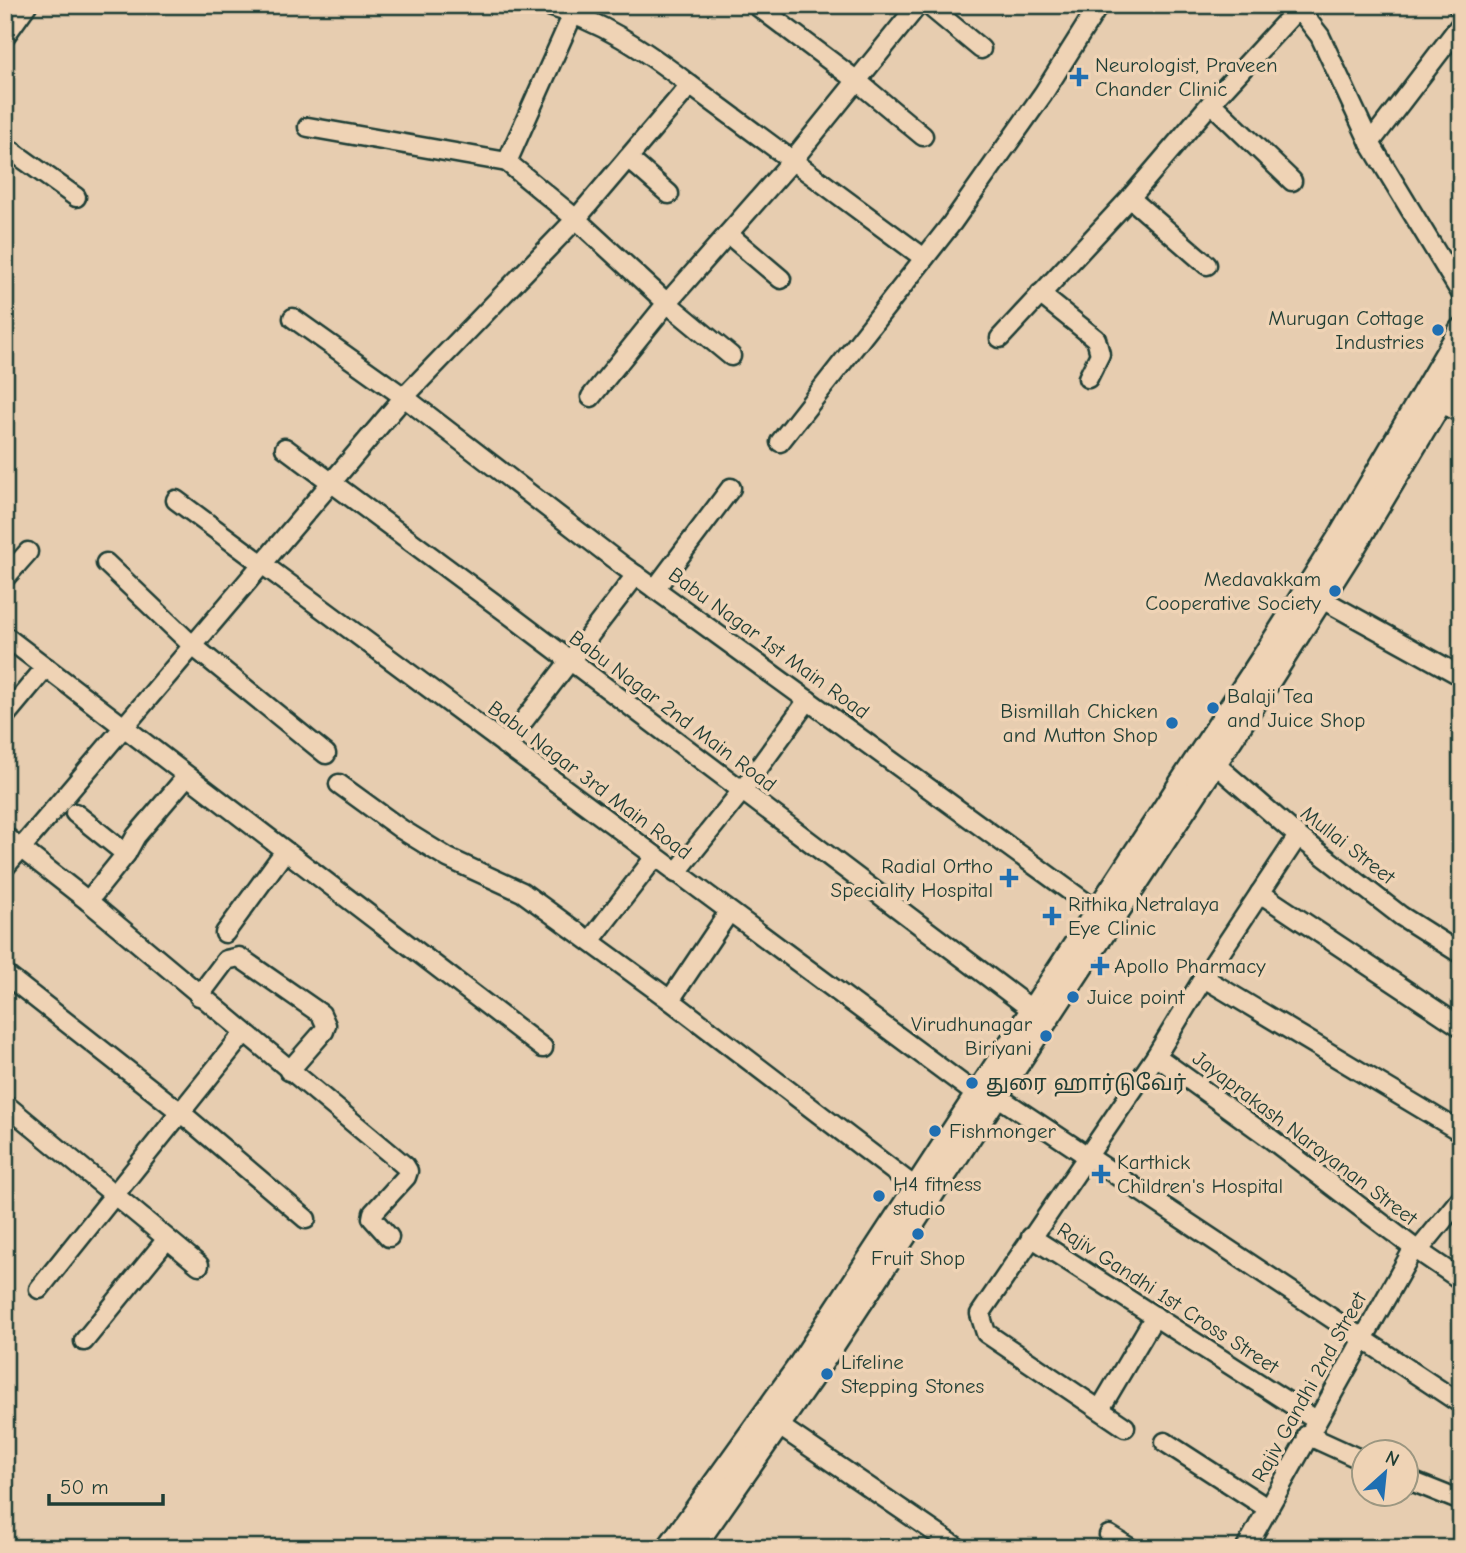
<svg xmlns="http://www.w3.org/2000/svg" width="1466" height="1553" font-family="'Comic Neue','Noto Sans Tamil',sans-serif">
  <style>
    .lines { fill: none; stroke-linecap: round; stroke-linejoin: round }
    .minor-casing { stroke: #1f3d34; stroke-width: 23 }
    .major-casing { stroke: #1f3d34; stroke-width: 28 }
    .minor { stroke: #efd3b5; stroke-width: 18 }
    .major { stroke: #efd3b5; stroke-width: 23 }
    .poi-dot { fill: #1f6fb2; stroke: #efd3b5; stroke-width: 2.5 }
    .labels { text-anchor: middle; stroke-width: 7; stroke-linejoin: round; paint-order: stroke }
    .poi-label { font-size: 21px; fill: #1f3d34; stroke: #efd3b5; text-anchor: start }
    .street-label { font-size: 21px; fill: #1f3d34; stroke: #efd3b5 }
  </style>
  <rect width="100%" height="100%" fill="#e7cdb0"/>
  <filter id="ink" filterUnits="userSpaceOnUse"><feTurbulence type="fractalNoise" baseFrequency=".0143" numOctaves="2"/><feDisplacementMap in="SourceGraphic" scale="14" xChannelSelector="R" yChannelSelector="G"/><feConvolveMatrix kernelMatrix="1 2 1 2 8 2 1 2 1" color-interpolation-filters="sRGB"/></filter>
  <g filter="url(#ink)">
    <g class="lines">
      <defs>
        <g id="minor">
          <path d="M 546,5 C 601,21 645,50 690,85"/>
          <path d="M 577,5 L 507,162 L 576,219 L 690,85 L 924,258"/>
          <path d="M 756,5 L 857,81 L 923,136"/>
          <path d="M 928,5 L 981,49"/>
          <path d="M 1457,5 L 1461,7"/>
          <path d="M 5,36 L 27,5"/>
          <path d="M 1211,103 L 1292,181"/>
          <path d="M 308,127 L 507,162"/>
          <path d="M 1370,143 L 1461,24"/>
          <path d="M 5,146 L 76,197"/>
          <path d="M 628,158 L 669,194"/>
          <path d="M 1130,198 L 1207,265"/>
          <path d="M 728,234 L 781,279"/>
          <path d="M 1040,294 L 1096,339 L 1100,354 L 1088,378"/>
          <path d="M 293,318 L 404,397 L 622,565 L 1107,918"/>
          <path d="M 1000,338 L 1130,198 L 1211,103 L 1292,15 L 1302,13 L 1320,36 L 1370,143 L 1461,293"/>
          <path d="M 591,397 L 667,303 L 731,356"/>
          <path d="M 1430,397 L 1461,413"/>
          <path d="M 780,442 L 952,223 L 1043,94 L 1099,5"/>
          <path d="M 285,448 L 506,612 L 1023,1003 L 1034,1008"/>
          <path d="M 176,500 L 985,1101"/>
          <path d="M 106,563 L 193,646 L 326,754"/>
          <path d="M 5,578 L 28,552"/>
          <path d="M 655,589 L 731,488"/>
          <path d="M 1311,593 L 1461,676"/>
          <path d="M 5,636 L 543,1048"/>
          <path d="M 5,716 L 46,667"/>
          <path d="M 505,745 L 636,575"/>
          <path d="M 1214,763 L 1298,836 L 1401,916 L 1461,954"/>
          <path d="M 339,784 L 401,829 L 448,858 L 522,892 L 670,1000 L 916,1188"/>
          <path d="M 75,813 L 126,854 L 88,901"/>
          <path d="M 5,836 L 88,901 L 405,1166 L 408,1171 L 406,1177 L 373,1213 L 372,1218 L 389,1237"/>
          <path d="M 126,854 L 136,836 L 187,776"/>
          <path d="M 5,867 L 404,397 L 576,219 L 667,303 L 792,161 L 918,5"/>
          <path d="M 676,873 L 741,792 L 808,700"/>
          <path d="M 1260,893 L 1461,1027"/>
          <path d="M 225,933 L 285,851"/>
          <path d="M 590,941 L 655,857"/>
          <path d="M 5,974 L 179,1111 L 306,1219"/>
          <path d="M 1204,978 L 1461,1132"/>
          <path d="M 199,996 L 226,960 L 239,957 L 321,1014 L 326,1025 L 324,1031 L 289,1071"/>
          <path d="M 670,1000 L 729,912"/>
          <path d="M 1156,1056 L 1267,1136 L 1414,1248 L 1461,1280"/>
          <path d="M 997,1096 L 1461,1404"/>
          <path d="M 5,1104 L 199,1265"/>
          <path d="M 1031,1237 L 1316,1420"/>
          <path d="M 1418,1251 L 1461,1198"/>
          <path d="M 39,1289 L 244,1033"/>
          <path d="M 84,1341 L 167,1239"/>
          <path d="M 1100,1409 L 1155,1316"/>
          <path d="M 778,1425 L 958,1548"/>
          <path d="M 1125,1427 L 986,1333 L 980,1314 L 1156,1056 L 1201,982 L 1298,836"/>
          <path d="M 1307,1435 L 1364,1461"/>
          <path d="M 1165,1442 L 1267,1508"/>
          <path d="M 1406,1479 L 1461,1501"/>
          <path d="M 1109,1535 L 1130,1548"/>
          <path d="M 1246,1548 L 1414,1248"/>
        </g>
        <g id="major">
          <path d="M 669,1548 L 797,1370 L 1264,657 L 1340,537 L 1461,330"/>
          <path d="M 692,1548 L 810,1379 L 1262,691 L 1354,546 L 1461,367"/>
        </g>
      </defs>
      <use href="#minor" class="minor-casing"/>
      <use href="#major" class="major-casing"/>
      <use href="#minor" class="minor"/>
      <use href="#major" class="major"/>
    </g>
  </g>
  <g class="poi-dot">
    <path d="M1075.5 66.5h7v7h7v7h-7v7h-7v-7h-7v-7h7z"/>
    <circle cx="1438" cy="330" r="7"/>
    <circle cx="1335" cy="591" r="7"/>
    <circle cx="1213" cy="708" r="7"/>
    <circle cx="1172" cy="723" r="7"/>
    <path d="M1005.5 867.5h7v7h7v7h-7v7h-7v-7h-7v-7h7z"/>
    <path d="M1048.5 905.5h7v7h7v7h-7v7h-7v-7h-7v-7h7z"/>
    <path d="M1096.5 955.5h7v7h7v7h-7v7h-7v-7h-7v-7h7z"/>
    <circle cx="1073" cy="997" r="7"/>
    <circle cx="1046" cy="1036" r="7"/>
    <circle cx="972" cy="1083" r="7"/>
    <circle cx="935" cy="1131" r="7"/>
    <path d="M1097.5 1163.5h7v7h7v7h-7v7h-7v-7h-7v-7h7z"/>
    <circle cx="879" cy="1196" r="7"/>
    <circle cx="918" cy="1234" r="7"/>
    <circle cx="827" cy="1374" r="7"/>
  </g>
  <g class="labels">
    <g class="poi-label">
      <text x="1095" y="72">Neurologist, Praveen<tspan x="1095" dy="24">Chander Clinic</tspan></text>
      <text x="1424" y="325" text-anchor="end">Murugan Cottage<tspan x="1424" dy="24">Industries</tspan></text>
      <text x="1321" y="586" text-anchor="end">Medavakkam<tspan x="1321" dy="24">Cooperative Society</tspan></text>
      <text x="1227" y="703">Balaji Tea<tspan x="1227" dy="24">and Juice Shop</tspan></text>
      <text x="1158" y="718" text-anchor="end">Bismillah Chicken<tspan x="1158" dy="24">and Mutton Shop</tspan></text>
      <text x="993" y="873" text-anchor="end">Radial Ortho<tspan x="993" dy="24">Speciality Hospital</tspan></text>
      <text x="1068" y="911">Rithika Netralaya<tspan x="1068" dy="24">Eye Clinic</tspan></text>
      <text x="1114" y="973">Apollo Pharmacy</text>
      <text x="1087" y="1004">Juice point</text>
      <text x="1032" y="1031" text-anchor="end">Virudhunagar<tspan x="1032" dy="24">Biriyani</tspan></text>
      <text x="986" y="1090">துரை ஹார்டுவேர்</text>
      <text x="949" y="1138">Fishmonger</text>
      <text x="1117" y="1169">Karthick<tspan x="1117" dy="24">Children's Hospital</tspan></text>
      <text x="893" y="1191">H4 fitness<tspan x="893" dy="24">studio</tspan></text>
      <text x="918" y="1265" text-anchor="middle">Fruit Shop</text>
      <text x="841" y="1369">Lifeline<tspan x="841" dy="24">Stepping Stones</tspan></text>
    </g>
    <g class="street-label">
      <text transform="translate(769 643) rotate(36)" y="7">Babu Nagar 1st Main Road</text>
      <text transform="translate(673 711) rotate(37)" y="7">Babu Nagar 2nd Main Road</text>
      <text transform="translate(590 780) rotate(37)" y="7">Babu Nagar 3rd Main Road</text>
      <text transform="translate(1348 845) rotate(38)" y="7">Mullai Street</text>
      <text transform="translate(1305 1138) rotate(37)" y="7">Jayaprakash Narayanan Street</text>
      <text transform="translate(1168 1298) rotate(33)" y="7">Rajiv Gandhi 1st Cross Street</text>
      <text transform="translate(1309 1387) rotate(-61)" y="7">Rajiv Gandhi 2nd Street</text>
    </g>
  </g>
  <rect width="1466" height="1553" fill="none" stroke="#efd3b5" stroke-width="28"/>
  <rect x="14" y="14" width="1438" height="1525" fill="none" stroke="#1f3d34" stroke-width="2.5" filter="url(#ink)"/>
  <g transform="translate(1385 1473) rotate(27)"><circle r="33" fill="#efd3b5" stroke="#9c9781" stroke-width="2"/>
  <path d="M0-5L12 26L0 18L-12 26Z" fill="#1f6fb2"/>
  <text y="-10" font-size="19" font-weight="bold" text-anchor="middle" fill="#1f3d34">N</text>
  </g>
  <path d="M49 1494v10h114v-10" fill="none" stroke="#1f3d34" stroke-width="3.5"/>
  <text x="60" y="1494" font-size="21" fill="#1f3d34" stroke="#efd3b5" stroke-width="5" paint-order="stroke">50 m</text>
</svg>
